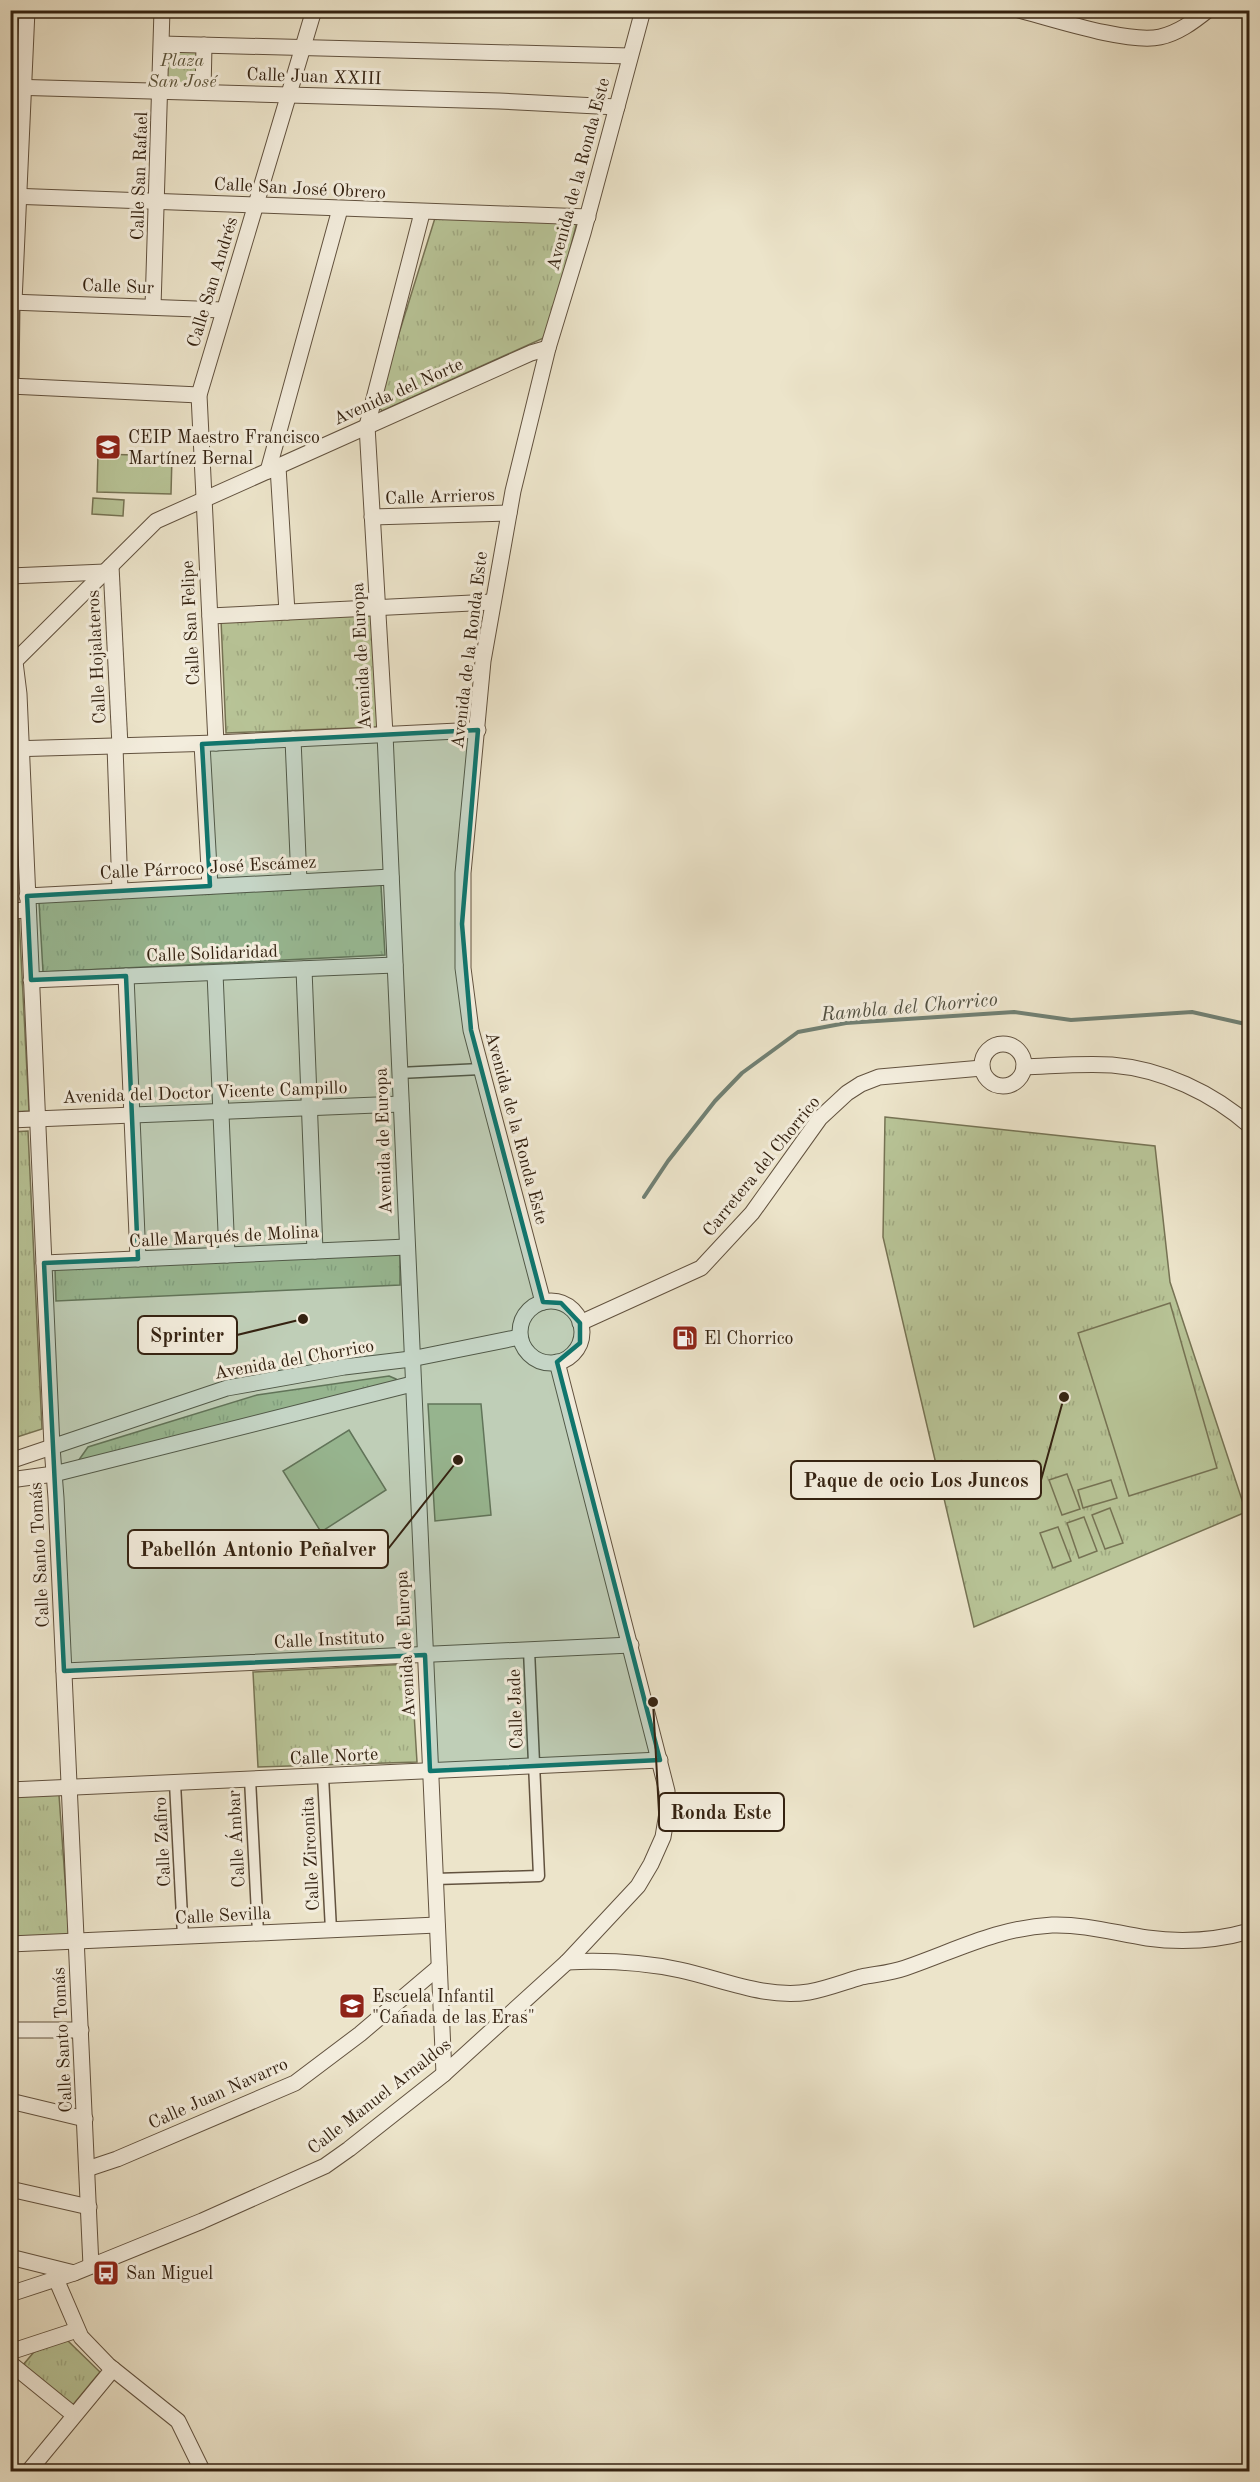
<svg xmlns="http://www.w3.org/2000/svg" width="1260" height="2482" font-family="'Old Standard TT',serif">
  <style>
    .grass { fill: url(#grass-tufts); stroke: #767354; stroke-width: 1.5 }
    .garden { fill: #b8c497; stroke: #767354; stroke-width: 1.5 }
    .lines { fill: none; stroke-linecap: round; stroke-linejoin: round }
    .stream { stroke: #718073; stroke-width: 4 }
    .pedestrian-casing { stroke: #62523f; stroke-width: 13 }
    .minor-casing { stroke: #62523f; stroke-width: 17 }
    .pedestrian { stroke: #f3eddd; stroke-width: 10 }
    .minor { stroke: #f3eddd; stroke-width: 15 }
    .marked { fill: #0f766e; fill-opacity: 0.2; stroke: #0f766e; stroke-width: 4.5; stroke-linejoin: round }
    .labels { text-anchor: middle; stroke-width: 6; stroke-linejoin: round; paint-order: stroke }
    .park-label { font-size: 18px; font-style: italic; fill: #5c5339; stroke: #f3eddd }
    .street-label { font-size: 18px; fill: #342211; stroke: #f3eddd }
    .poi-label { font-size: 18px; fill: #342211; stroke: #f3eddd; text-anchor: start }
    .water-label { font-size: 20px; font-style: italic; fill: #525142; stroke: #f3eddd }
    .leader { fill: none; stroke: #342211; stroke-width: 2 }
    .callout-dot { fill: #342211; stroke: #f3eddd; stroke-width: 2 }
    .callout { fill: #f3eddd; stroke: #342211; stroke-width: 2 }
    .callout-label { font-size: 20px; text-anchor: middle; font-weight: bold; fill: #342211 }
  </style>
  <defs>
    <pattern id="grass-tufts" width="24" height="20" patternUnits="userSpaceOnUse" patternTransform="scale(1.5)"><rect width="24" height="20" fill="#b8c497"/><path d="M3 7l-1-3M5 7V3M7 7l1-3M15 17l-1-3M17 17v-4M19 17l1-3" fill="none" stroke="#9fa881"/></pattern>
  </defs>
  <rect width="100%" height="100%" fill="#ece4ca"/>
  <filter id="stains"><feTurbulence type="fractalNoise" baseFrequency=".00333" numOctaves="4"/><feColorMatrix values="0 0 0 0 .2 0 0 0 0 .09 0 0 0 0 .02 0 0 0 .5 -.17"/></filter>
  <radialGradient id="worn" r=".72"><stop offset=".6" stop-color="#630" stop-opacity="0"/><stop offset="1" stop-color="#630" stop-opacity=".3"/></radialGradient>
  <g class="grass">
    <path d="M 162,44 L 204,45 L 203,92 L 161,91 Z"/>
    <path d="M 435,218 L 577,222 L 548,336 L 382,411 L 377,404 Z"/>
    <path d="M 11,398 L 15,567 L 10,567 Z"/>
    <path d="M 375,614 L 380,727 L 226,733 L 221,620 Z"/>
    <path d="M 381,885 L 385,955 L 43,972 L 39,902 Z"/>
    <path d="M 10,917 L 19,917 L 29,1111 L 11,1112 Z"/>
    <path d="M 885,1117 L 1155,1146 L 1170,1282 L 1246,1512 L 974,1627 L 883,1237 Z"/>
    <path d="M 28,1131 L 42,1429 L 11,1439 L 11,1132 Z"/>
    <path d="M 400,1252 L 400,1285 L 56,1301 L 55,1268 Z"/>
    <path d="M 389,1376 L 396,1379 L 394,1384 L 76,1464 L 88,1447 L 257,1395 Z"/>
    <path d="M 411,1664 L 417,1762 L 258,1767 L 253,1672 Z"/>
    <path d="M 59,1795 L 69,1936 L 11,1937 L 10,1797 Z"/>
    <path d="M 67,2340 L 100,2372 L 72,2406 L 23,2365 L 34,2352 Z"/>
  </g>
  <g class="garden">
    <path d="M 98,454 L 172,456 L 171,494 L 97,492 Z"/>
    <path d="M 93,498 L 124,500 L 123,516 L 92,514 Z"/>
    <path d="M 1170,1303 L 1217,1468 L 1129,1496 L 1078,1333 Z"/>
    <path d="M 428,1404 L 481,1404 L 491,1515 L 435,1521 Z"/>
    <path d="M 349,1430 L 386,1490 L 321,1532 L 283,1471 Z"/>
    <path d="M 1067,1474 L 1080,1509 L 1062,1515 L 1049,1480 Z"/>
    <path d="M 1111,1480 L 1117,1498 L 1083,1508 L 1078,1490 Z"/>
    <path d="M 1110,1508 L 1123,1543 L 1105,1549 L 1092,1515 Z"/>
    <path d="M 1084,1517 L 1097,1551 L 1079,1558 L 1067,1523 Z"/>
    <path d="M 1058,1527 L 1071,1561 L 1053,1568 L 1040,1533 Z"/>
  </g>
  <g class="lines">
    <path class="stream" d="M 644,1197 L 668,1161 L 715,1101 L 742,1073 L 798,1032 L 846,1023 L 1014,1012 L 1071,1020 L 1192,1012 L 1250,1025"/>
    <defs>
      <g id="pedestrian">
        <path d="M 13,386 L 14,302"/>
        <path d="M 399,1073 L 481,1069"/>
        <path d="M 323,1776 L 331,1930"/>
        <path d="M 250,1779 L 258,1933"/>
        <path d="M 175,1783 L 183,1936"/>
        <path d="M 435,1879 L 539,1876 L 529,1650"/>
      </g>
      <g id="minor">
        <path d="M 1019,10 C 1053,19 1129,44 1160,37 C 1178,33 1193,22 1208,10"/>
        <path d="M 162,44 L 630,56"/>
        <path d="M 10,87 L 499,101 L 617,107"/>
        <path d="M 203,92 L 204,45"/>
        <path d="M 10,196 L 588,217"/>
        <path d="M 422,213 L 367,426 L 385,734 L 444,2074"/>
        <path d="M 10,302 L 223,310"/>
        <path d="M 14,302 L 27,10"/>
        <path d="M 153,307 L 162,10"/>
        <path d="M 10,386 L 199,395"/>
        <path d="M 278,467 L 287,612"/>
        <path d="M 268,471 L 340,209"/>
        <path d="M 372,517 L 509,513"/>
        <path d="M 111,566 L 120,746"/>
        <path d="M 10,576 L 105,572"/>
        <path d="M 210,616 L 492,602"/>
        <path d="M 10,661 L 15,662 L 19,694 L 52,1447 L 56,1498 L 91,2266"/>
        <path d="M 10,666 L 156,521 L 531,353 L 548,348"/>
        <path d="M 293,739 L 299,881"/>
        <path d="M 216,743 L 199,395 L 314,10"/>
        <path d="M 202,744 L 210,886"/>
        <path d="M 115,746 L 120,891"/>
        <path d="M 10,749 L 216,743 L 478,730"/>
        <path d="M 27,896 L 391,877"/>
        <path d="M 10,911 L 28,910"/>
        <path d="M 304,969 L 315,1251"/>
        <path d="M 215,973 L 227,1255"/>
        <path d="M 126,976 L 138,1259"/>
        <path d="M 31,980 L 395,965"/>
        <circle cx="1003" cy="1065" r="21"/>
        <path d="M 1024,1067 C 1053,1066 1083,1063 1112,1065 C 1162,1069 1213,1093 1250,1126"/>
        <path d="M 10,1120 L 401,1104"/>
        <path d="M 44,1263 L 407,1247"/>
        <circle cx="551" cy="1332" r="31"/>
        <path d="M 543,1302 L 471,1030 L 463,968 L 463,873 L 483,661 L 513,491 L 548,348 L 583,233 L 643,10"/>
        <path d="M 580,1323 L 701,1268 L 752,1213 L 820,1118 L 847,1093 L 861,1084 L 879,1077 L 982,1068"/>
        <path d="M 10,1461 L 227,1388 L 344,1367 L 411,1359 L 520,1337"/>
        <path d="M 10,1480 L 54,1474 L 412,1384"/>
        <path d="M 64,1671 L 631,1645"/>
        <path d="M 10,1790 L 660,1760"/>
        <path d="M 10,1944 L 437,1925"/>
        <path d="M 567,1962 C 606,1960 642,1962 680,1970 C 722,1979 765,1999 809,1992 C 826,1989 844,1982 861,1977 C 876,1974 891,1973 905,1968 C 957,1950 997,1928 1052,1925 C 1084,1924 1115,1933 1147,1938 C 1183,1943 1215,1941 1250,1931"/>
        <path d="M 10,2030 L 81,2030"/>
        <path d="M 10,2101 L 85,2119"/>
        <path d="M 87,2169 L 117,2159 L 295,2083 L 360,2034 L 439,1967"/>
        <path d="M 10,2189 L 89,2207"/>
        <path d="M 10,2257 L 74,2273"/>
        <path d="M 56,2279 L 81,2337 L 108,2365 L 178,2421 L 203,2472"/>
        <path d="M 10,2294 L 74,2273 L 202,2221 L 325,2166 L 349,2149 L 444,2074 L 567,1962 L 638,1886 L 651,1864 L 663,1837 L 667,1813 L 667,1791 L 557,1362"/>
        <path d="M 10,2352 L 77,2330"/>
        <path d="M 10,2363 L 74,2415"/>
        <path d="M 28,2472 L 113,2369"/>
      </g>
    </defs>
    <use href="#pedestrian" class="pedestrian-casing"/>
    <use href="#minor" class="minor-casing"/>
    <use href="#pedestrian" class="pedestrian"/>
    <use href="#minor" class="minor"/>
  </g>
  <path class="marked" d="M 478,730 L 462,924 L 471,1030 L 543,1302 L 561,1303 L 580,1323 L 580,1343 L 557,1362 L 660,1760 L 430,1771 L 425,1655 L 64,1671 L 44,1263 L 138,1259 L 126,976 L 31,980 L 27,896 L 210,886 L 202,744 Z"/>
  <defs>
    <symbol id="school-square" viewBox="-11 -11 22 22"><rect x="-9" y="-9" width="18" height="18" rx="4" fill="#8f2418" stroke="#f3eddd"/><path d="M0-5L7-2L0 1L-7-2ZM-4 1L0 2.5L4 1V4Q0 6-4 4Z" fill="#fff"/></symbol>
    <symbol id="fuel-square" viewBox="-11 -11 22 22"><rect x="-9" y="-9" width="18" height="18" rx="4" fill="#8f2418" stroke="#f3eddd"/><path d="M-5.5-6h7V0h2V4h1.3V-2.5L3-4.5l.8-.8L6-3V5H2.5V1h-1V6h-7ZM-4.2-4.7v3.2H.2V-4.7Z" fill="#fff"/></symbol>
    <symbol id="bus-square" viewBox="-11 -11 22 22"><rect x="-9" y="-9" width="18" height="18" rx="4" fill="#8f2418" stroke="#f3eddd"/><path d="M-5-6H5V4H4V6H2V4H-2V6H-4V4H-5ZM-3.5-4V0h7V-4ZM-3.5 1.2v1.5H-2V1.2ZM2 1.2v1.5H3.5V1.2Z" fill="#fff"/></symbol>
  </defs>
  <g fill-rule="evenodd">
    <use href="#school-square" x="93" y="432" width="30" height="30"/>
    <use href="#fuel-square" x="670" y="1323" width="30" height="30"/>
    <use href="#school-square" x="337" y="1991" width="30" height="30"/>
    <use href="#bus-square" x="91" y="2258" width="30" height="30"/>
  </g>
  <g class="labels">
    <g class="park-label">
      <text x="182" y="66">Plaza<tspan x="182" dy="21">San José</tspan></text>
    </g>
    <g class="street-label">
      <text transform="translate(314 76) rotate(2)" y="6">Calle Juan XXIII</text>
      <text transform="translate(578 174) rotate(-75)" y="6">Avenida de la Ronda Este</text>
      <text transform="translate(139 176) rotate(-88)" y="6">Calle San Rafael</text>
      <text transform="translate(300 188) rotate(3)" y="6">Calle San José Obrero</text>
      <text transform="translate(212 282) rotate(-73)" y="6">Calle San Andrés</text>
      <text transform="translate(118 286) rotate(2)" y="6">Calle Sur</text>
      <text transform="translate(398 391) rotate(-24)" y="6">Avenida del Norte</text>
      <text transform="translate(440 496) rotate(-2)" y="6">Calle Arrieros</text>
      <text transform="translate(190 623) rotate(-93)" y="6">Calle San Felipe</text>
      <text transform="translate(469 650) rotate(-83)" y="6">Avenida de la Ronda Este</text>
      <text transform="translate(361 656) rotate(-93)" y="6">Avenida de Europa</text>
      <text transform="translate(96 657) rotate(-93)" y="6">Calle Hojalateros</text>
      <text transform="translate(208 867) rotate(-3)" y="6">Calle Párroco José Escámez</text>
      <text transform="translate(212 953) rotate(-2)" y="6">Calle Solidaridad</text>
      <text transform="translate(205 1092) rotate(-2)" y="6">Avenida del Doctor Vicente Campillo</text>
      <text transform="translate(517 1128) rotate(75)" y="6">Avenida de la Ronda Este</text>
      <text transform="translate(383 1141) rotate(-92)" y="6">Avenida de Europa</text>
      <text transform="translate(761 1166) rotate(-51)" y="6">Carretera del Chorrico</text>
      <text transform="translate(224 1236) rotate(-3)" y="6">Calle Marqués de Molina</text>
      <text transform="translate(294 1359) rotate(-10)" y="6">Avenida del Chorrico</text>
      <text transform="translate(39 1555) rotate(-93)" y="6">Calle Santo Tomás</text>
      <text transform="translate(329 1639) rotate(-3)" y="6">Calle Instituto</text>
      <text transform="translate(405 1644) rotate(-93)" y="6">Avenida de Europa</text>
      <text transform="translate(515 1709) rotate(-92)" y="6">Calle Jade</text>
      <text transform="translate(334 1756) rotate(-3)" y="6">Calle Norte</text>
      <text transform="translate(236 1839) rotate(-93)" y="6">Calle Ámbar</text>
      <text transform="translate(162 1842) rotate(-93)" y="6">Calle Zafiro</text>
      <text transform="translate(310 1854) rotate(-93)" y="6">Calle Zirconita</text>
      <text transform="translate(223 1915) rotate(-3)" y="6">Calle Sevilla</text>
      <text transform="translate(62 2040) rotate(-93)" y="6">Calle Santo Tomás</text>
      <text transform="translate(218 2093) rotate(-24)" y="6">Calle Juan Navarro</text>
      <text transform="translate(379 2096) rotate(-38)" y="6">Calle Manuel Arnaldos</text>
    </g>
    <g class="poi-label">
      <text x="128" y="443">CEIP Maestro Francisco<tspan x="128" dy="21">Martínez Bernal</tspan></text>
      <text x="704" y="1344">El Chorrico</text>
      <text x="372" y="2002">Escuela Infantil<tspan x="372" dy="21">"Cañada de las Eras"</tspan></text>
      <text x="126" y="2279">San Miguel</text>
    </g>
    <g class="water-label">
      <text transform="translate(909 1006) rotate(-5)" y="7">Rambla del Chorrico</text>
    </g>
  </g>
  <path class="leader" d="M303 1319L237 1335M1064 1397L1041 1480M458 1460L388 1549M653 1702L659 1812"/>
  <g class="callout-dot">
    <circle cx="303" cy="1319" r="6"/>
    <circle cx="1064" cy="1397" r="6"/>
    <circle cx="458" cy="1460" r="6"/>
    <circle cx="653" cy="1702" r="6"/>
  </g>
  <g class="callout">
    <rect x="138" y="1316" width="99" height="38" rx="6"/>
    <rect x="791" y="1461" width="250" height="38" rx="6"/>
    <rect x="128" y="1530" width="260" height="38" rx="6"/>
    <rect x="659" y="1793" width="125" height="38" rx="6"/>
  </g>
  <g class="callout-label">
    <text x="187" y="1342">Sprinter</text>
    <text x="916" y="1487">Paque de ocio Los Juncos</text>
    <text x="258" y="1556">Pabellón Antonio Peñalver</text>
    <text x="721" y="1819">Ronda Este</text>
  </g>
  <rect width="1260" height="2482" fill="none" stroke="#ece4ca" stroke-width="36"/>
  <rect x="12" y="12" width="1236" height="2458" fill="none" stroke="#342211" stroke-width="3"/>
  <rect x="18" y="18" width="1224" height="2446" fill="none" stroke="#342211" stroke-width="1.5"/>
  <rect width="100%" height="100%" filter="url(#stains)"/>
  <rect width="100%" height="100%" fill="url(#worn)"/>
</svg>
